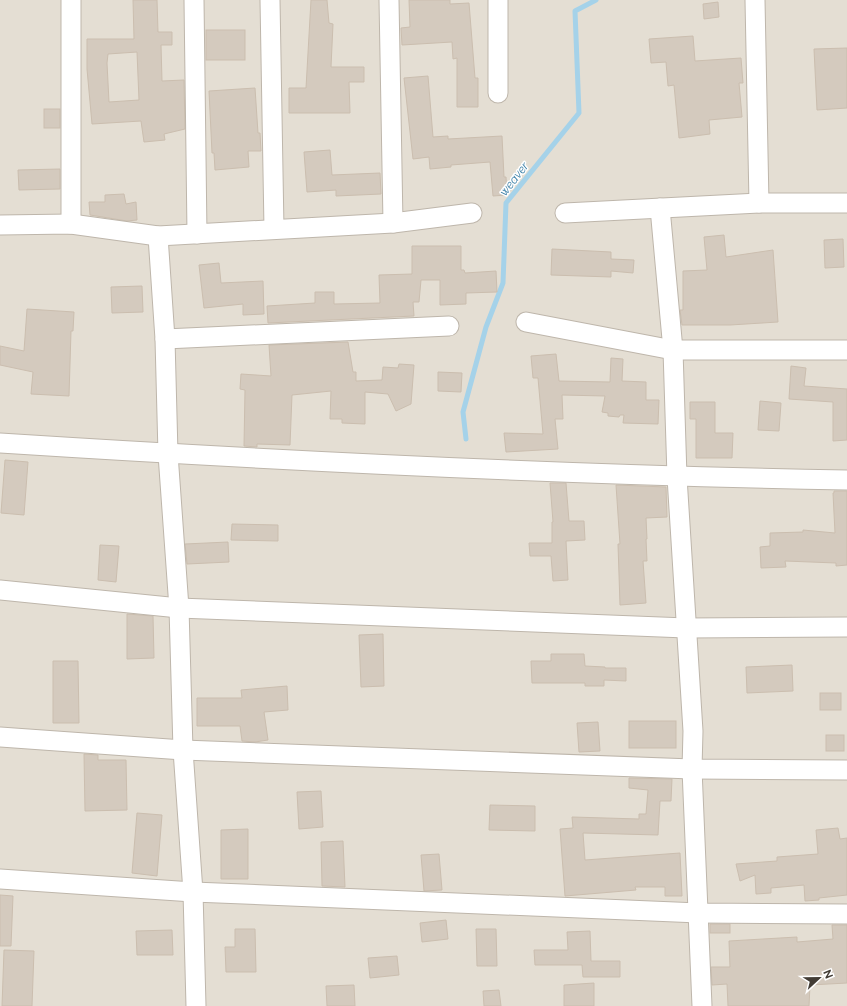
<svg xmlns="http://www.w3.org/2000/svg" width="847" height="1006" font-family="Raleway,sans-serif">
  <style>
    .residential { fill: #e4ded3 }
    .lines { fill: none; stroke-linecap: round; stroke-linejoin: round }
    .stream { stroke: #a5d2e9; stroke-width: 5 }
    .building { fill: #d4cabe; stroke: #cbbeaf; fill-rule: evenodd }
    .minor-casing { stroke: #beb6ab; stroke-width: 21 }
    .minor { stroke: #fff; stroke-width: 19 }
    .labels { text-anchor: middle; stroke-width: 3; stroke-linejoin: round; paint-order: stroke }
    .water-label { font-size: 12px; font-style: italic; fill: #377da5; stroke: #fff }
  </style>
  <rect width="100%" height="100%" fill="#f1ece4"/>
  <rect class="residential" x="0" y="0" width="847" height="1006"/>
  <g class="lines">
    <path class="stream" d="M 466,439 L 463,412 L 486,327 L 503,283 L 506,203 L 579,113 L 575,11 L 596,0"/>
  </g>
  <g class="building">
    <path d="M 133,0 L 157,0 L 158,32 L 172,32 L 172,45 L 161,45 L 162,81 L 184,80 L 185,129 L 164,134 L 165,140 L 144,142 L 141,121 L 92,124 L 87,69 L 87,39 L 134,39 ZM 137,52 L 139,100 L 109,102 L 107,63 L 108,54 Z"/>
    <path d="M 311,0 L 327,0 L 329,23 L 333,24 L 331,67 L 364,67 L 364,82 L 349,82 L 350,113 L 289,113 L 289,88 L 306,88 Z"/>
    <path d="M 409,0 L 450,0 L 450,4 L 469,3 L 475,78 L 478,78 L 478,107 L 457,107 L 457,58 L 453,59 L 452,42 L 402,45 L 401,28 L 410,27 Z"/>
    <path d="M 718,2 L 719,17 L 704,19 L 703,4 Z"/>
    <rect x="206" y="30" width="39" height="30"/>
    <path d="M 693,36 L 695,61 L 741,58 L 743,83 L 739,83 L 742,117 L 709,120 L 710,134 L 679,138 L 674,85 L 668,86 L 666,62 L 651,63 L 649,39 Z"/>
    <path d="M 847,48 L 847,108 L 817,110 L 814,49 Z"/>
    <path d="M 428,76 L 433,137 L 448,136 L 448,139 L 502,136 L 504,177 L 506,177 L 507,195 L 493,196 L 490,162 L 451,165 L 451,167 L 430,169 L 429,157 L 413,159 L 404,78 Z"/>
    <path d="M 255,88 L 258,133 L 260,133 L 261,151 L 248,151 L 249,167 L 215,170 L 214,153 L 212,153 L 209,91 Z"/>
    <rect x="44" y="109" width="16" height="19"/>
    <path d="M 330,150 L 332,175 L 380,173 L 381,194 L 336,196 L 336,190 L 307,192 L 304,152 Z"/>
    <path d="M 60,169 L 60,189 L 19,190 L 18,170 Z"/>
    <path d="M 124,194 L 126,204 L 136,202 L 137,220 L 127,221 L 90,215 L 89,202 L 105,202 L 105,195 Z"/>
    <path d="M 724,235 L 726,257 L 773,250 L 778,322 L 730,325 L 682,325 L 680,310 L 683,310 L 683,271 L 707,270 L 704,237 Z"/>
    <path d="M 843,239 L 844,267 L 825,268 L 824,240 Z"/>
    <path d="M 412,246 L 461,246 L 461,270 L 464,270 L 465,273 L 496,271 L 497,292 L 466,293 L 466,304 L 440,305 L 440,280 L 421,280 L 419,302 L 413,302 L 414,316 L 268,323 L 267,306 L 315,303 L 315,292 L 334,292 L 334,304 L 380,303 L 379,275 L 412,274 Z"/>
    <path d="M 552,249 L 611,252 L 611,259 L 634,260 L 633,273 L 611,271 L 611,277 L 551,275 Z"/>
    <path d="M 219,263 L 221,283 L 263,281 L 264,314 L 243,315 L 243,304 L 204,308 L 199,265 Z"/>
    <path d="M 142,286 L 143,312 L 112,313 L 111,287 Z"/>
    <path d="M 27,309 L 74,312 L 73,331 L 71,331 L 69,396 L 31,394 L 33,372 L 0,365 L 0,346 L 24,351 Z"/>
    <path d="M 348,342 L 353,372 L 356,372 L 356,381 L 382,380 L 383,367 L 398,368 L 399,364 L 414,365 L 411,404 L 396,411 L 388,394 L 365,392 L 365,424 L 342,423 L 342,419 L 330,419 L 331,391 L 292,395 L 290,445 L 257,444 L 257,447 L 244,446 L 245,390 L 240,389 L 241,374 L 271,376 L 269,345 Z"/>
    <path d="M 556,354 L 559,381 L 610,382 L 611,358 L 623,359 L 622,381 L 646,382 L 646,400 L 659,400 L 658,424 L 623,423 L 624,415 L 620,415 L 619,417 L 608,416 L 608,413 L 602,412 L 605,396 L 562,395 L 563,419 L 555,419 L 558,449 L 506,452 L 504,433 L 543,434 L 538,378 L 533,378 L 531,356 Z"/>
    <path d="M 791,366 L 806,368 L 804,386 L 847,389 L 847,440 L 833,441 L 833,402 L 789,399 Z"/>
    <path d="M 438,372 L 462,373 L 461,392 L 438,391 Z"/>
    <path d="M 760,401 L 781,403 L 779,431 L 758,430 Z"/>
    <path d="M 690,402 L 715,402 L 715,433 L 733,433 L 732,458 L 696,458 L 696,419 L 690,419 Z"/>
    <path d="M 5,460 L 28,462 L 24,515 L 1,513 Z"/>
    <path d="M 550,483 L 566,483 L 569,521 L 584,521 L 585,540 L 566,541 L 568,580 L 553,581 L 551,556 L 530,556 L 529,543 L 552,543 L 552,522 L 553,522 Z"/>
    <path d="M 616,485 L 666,487 L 667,517 L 646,518 L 647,539 L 646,539 L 647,561 L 643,561 L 646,603 L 620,605 L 618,544 L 620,544 Z"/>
    <path d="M 834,491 L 847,491 L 847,565 L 836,566 L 836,563 L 785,561 L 786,567 L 761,568 L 760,547 L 770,546 L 770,533 L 803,532 L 803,530 L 835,533 L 833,493 L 834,493 Z"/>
    <path d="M 232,524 L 278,525 L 278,541 L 231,540 Z"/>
    <path d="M 228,542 L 229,562 L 187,564 L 185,544 Z"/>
    <path d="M 100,545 L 119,546 L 116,582 L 98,580 Z"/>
    <path d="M 127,614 L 153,616 L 154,658 L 127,659 Z"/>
    <path d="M 383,634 L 384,686 L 361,687 L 359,635 Z"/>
    <path d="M 551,654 L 584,654 L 585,666 L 605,667 L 605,668 L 626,668 L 626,681 L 604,680 L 604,686 L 585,686 L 585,683 L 532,683 L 531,661 L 551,661 Z"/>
    <path d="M 53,661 L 78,661 L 79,723 L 53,723 Z"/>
    <path d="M 792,665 L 793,691 L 747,693 L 746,667 Z"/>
    <path d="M 287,686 L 288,710 L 264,712 L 268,740 L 255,742 L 242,741 L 240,726 L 197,726 L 197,698 L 242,698 L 241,690 Z"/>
    <rect x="820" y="693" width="21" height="17"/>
    <rect x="629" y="721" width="47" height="27"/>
    <path d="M 598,722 L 600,751 L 579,752 L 577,723 Z"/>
    <rect x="826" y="735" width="18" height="16"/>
    <path d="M 84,754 L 98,755 L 98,760 L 126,760 L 127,810 L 85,811 Z"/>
    <path d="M 629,778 L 672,779 L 671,801 L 660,801 L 658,835 L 583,833 L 585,860 L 680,853 L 682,896 L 665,896 L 665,887 L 635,887 L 636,890 L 565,896 L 560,829 L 573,828 L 572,817 L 639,819 L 639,814 L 646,814 L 648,790 L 629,788 Z"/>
    <path d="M 321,791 L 323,827 L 299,829 L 297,792 Z"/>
    <path d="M 490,805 L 535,806 L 535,831 L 489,830 Z"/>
    <path d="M 137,813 L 162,815 L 157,876 L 132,873 Z"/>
    <path d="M 838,828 L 840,839 L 847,838 L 847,895 L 819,898 L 819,900 L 805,901 L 804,885 L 771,888 L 771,893 L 756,894 L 755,875 L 740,881 L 736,864 L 777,861 L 777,857 L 818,854 L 816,830 Z"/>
    <path d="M 248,829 L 248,879 L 221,879 L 221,830 Z"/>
    <path d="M 343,841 L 345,887 L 322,886 L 321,842 Z"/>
    <path d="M 439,854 L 442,890 L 424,891 L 421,855 Z"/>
    <path d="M 0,895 L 13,896 L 11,946 L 0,946 Z"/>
    <path d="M 446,920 L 448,939 L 422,942 L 420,923 Z"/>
    <rect x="710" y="924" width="20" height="9"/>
    <path d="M 832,925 L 847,925 L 847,983 L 810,985 L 809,1006 L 728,1006 L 727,984 L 712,985 L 711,967 L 730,967 L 729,941 L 797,937 L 797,942 L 833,939 Z"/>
    <path d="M 235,929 L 255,929 L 256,972 L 226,972 L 225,947 L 235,947 Z"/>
    <path d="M 476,929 L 496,929 L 497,966 L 477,966 Z"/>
    <path d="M 172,930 L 173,955 L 137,955 L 136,931 Z"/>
    <path d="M 590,931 L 591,961 L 620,961 L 620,977 L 583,977 L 582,965 L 535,965 L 534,950 L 568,950 L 567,932 Z"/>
    <path d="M 4,950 L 34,951 L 32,1006 L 2,1006 Z"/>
    <path d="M 397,956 L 399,975 L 370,978 L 368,958 Z"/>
    <path d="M 594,983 L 594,1006 L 564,1006 L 564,985 Z"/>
    <path d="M 354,985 L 355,1006 L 327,1006 L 326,986 Z"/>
    <path d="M 499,990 L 501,1006 L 484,1006 L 483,991 Z"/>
  </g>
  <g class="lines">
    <defs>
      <g id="minor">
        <path d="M 71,0 L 71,224"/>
        <path d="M 194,0 L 197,234"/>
        <path d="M 270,0 L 274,229"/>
        <path d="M 389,0 L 393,223"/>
        <path d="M 498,0 L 498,93"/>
        <path d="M 755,0 L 759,203"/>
        <path d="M 660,208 L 673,350 L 677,477 L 693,731 L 692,769 L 702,1006"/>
        <path d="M 565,213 L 759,203 L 847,203"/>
        <path d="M 0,225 L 71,224 L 158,236 L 393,223 L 472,213"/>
        <path d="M 158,236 L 165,339 L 168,454 L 179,608 L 183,750 L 193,892 L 196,1006"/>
        <path d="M 526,322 L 673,350 L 847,350"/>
        <path d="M 165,339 L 449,326"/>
        <path d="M 0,443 C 282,461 565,475 847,480"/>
        <path d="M 0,590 L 179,608 L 686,628 L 847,627"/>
        <path d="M 0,737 L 183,750 L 692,769 L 847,770"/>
        <path d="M 0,879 L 193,892 L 699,913 L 847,914"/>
      </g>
    </defs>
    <use href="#minor" class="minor-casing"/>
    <use href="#minor" class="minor"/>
  </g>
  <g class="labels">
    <g class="water-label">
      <text transform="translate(514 179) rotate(-52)" y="4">weaver</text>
    </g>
  </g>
  <g transform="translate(819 978) rotate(68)" stroke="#ffffff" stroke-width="3" paint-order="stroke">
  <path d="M0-3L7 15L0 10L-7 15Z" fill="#423c35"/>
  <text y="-6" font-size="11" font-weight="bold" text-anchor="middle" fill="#423c35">N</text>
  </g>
</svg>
